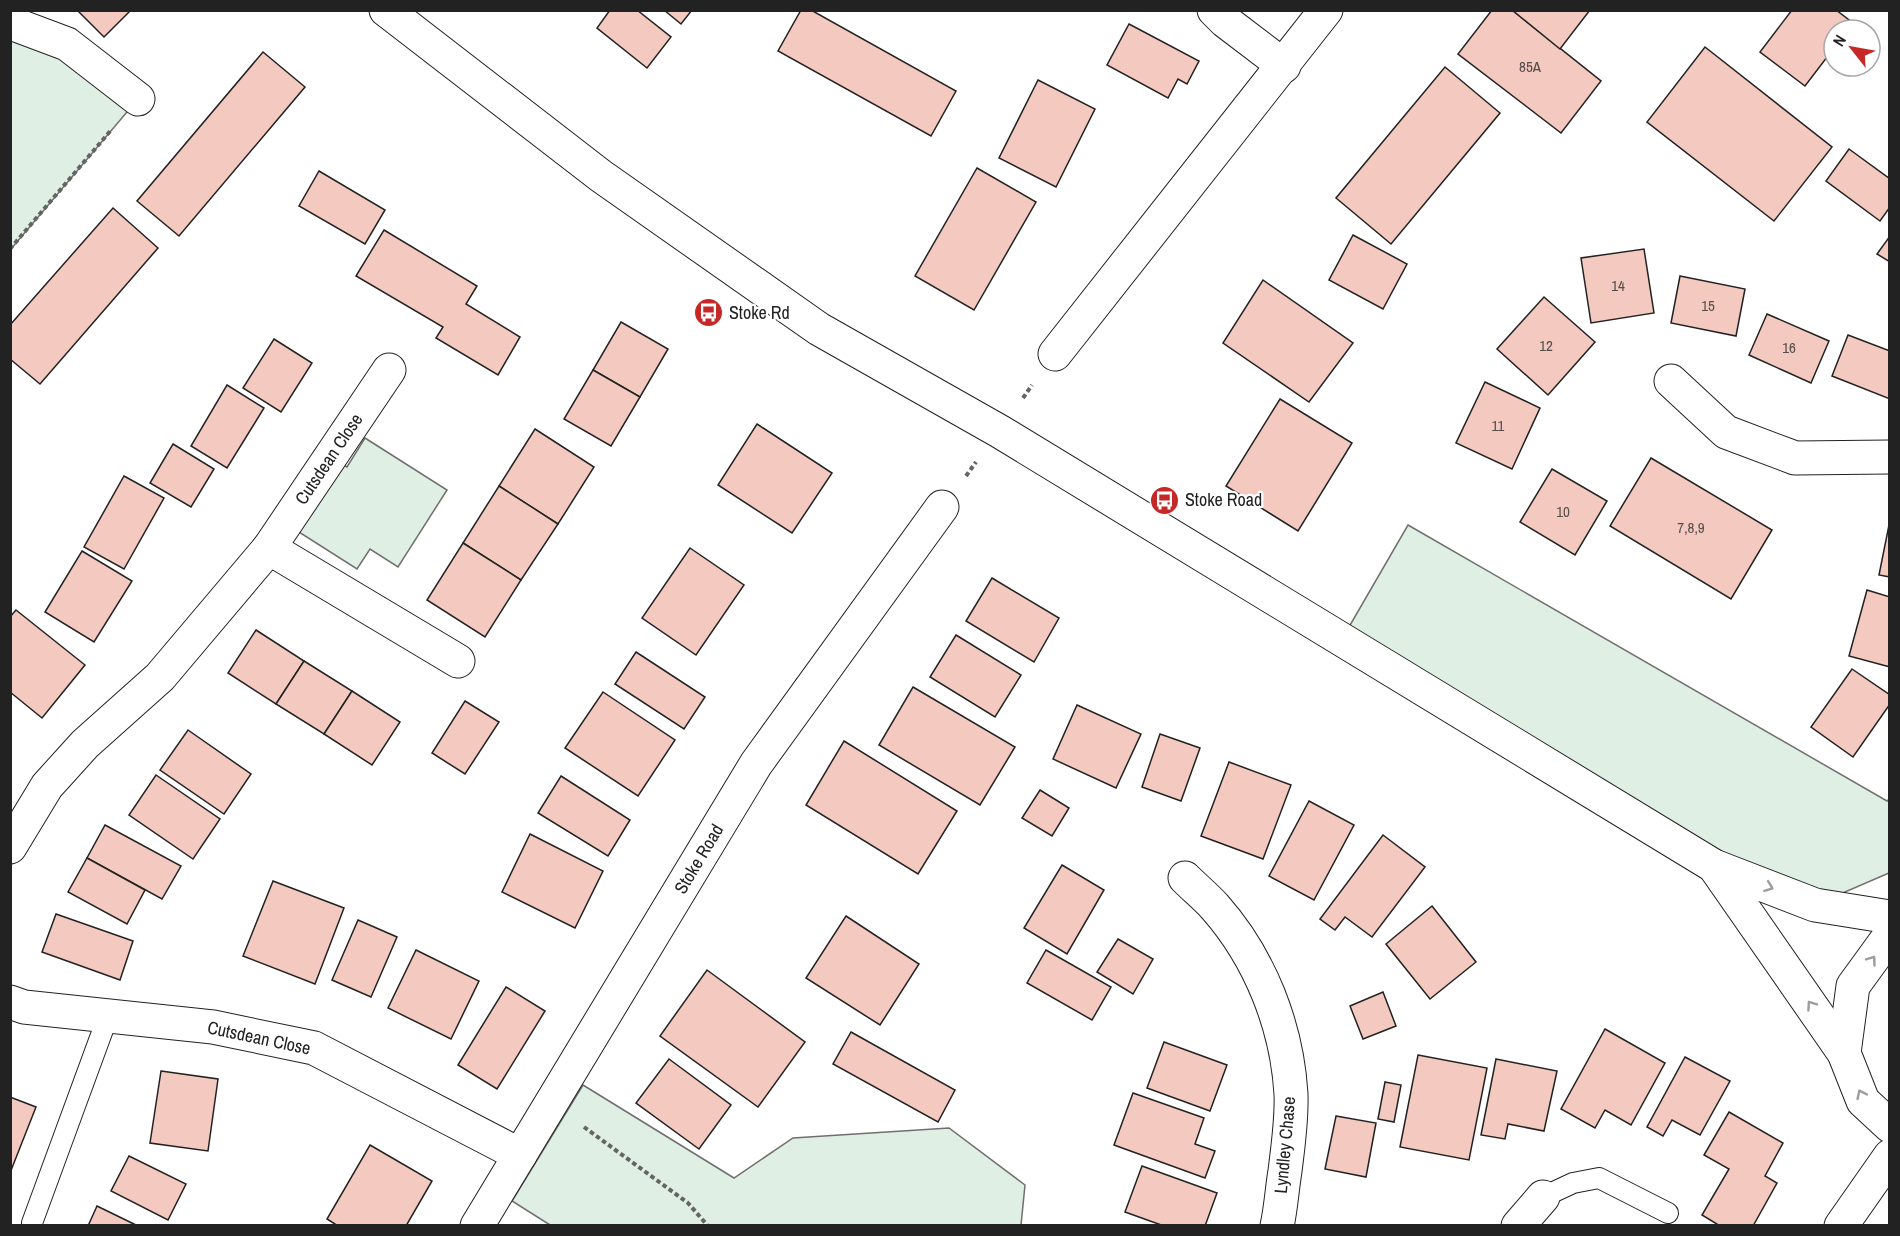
<svg xmlns="http://www.w3.org/2000/svg" width="1900" height="1236" font-family="'Archivo Narrow',sans-serif">
  <style>
    .green { fill: #e0efe3; stroke: #6f6f6f; stroke-width: 1.5 }
    .building { fill: #f3c9c0; stroke: #222; stroke-width: 1.5 }
    .lines { fill: none; stroke-linecap: round; stroke-linejoin: round }
    .service-casing { stroke: #222; stroke-width: 22 }
    .minor-casing { stroke: #222; stroke-width: 35 }
    .tertiary-casing { stroke: #222; stroke-width: 35 }
    .primary-casing { stroke: #222; stroke-width: 35 }
    .path { stroke: #646464; stroke-width: 4; stroke-dasharray: 4.5 3; stroke-linecap: butt }
    .service { stroke: #fff; stroke-width: 20 }
    .minor { stroke: #fff; stroke-width: 33 }
    .tertiary { stroke: #fff; stroke-width: 33 }
    .primary { stroke: #fff; stroke-width: 33 }
    .oneway { stroke: #9c9c9c }
    .labels { text-anchor: middle; stroke-width: 4.5; stroke-linejoin: round; paint-order: stroke }
    .number-label { font-size: 15px; fill: #564c4a }
    .poi-label { font-size: 18px; fill: #222; stroke: #fff; text-anchor: start }
    .street-label { font-size: 18px; fill: #222; stroke: #fff }
  </style>
  <rect width="100%" height="100%" fill="#fff"/>
  <g class="green">
    <path d="M 10,24 L 138,99 L 11,249 Z"/>
    <path d="M 365,438 L 447,490 L 398,567 L 370,549 L 357,569 L 291,527 L 334,460 L 347,467 Z"/>
    <path d="M 1408,525 L 1887,801 L 1889,799 L 1889,873 L 1815,905 L 1342,639 Z"/>
    <path d="M 583,1085 L 734,1178 L 793,1138 L 949,1128 L 1025,1185 L 1021,1225 L 550,1225 L 512,1201 Z"/>
  </g>
  <g class="building">
    <path d="M 77,10 L 131,10 L 104,37 Z"/>
    <path d="M 610,10 L 637,10 L 671,37 L 647,68 L 597,28 Z"/>
    <path d="M 664,10 L 692,10 L 681,24 Z"/>
    <path d="M 801,10 L 811,10 L 956,91 L 931,136 L 778,51 Z"/>
    <path d="M 1492,10 L 1512,10 L 1601,81 L 1561,133 L 1458,54 Z"/>
    <path d="M 1512,10 L 1590,10 L 1560,49 Z"/>
    <path d="M 1792,10 L 1836,10 L 1853,23 L 1848,30 L 1834,30 L 1834,48 L 1805,86 L 1760,52 Z"/>
    <path d="M 1129,24 L 1199,61 L 1187,84 L 1178,79 L 1168,98 L 1107,65 Z"/>
    <path d="M 1705,47 L 1832,147 L 1774,221 L 1647,122 Z"/>
    <path d="M 263,52 L 305,87 L 179,236 L 137,201 Z"/>
    <path d="M 1445,67 L 1500,113 L 1391,244 L 1336,198 Z"/>
    <path d="M 1038,80 L 1095,109 L 1056,187 L 999,158 Z"/>
    <path d="M 1849,149 L 1890,179 L 1890,207 L 1880,221 L 1826,181 Z"/>
    <path d="M 977,168 L 1036,202 L 974,310 L 915,276 Z"/>
    <path d="M 319,171 L 385,210 L 365,244 L 299,206 Z"/>
    <path d="M 113,208 L 158,248 L 40,384 L 10,359 L 10,325 Z"/>
    <path d="M 384,230 L 477,286 L 466,304 L 520,337 L 498,375 L 436,338 L 443,327 L 356,276 Z"/>
    <path d="M 1353,235 L 1407,264 L 1383,309 L 1329,280 Z"/>
    <path d="M 1890,236 L 1890,262 L 1877,254 Z"/>
    <path d="M 1644,249 L 1654,313 L 1591,323 L 1581,258 Z"/>
    <path d="M 1680,276 L 1745,289 L 1736,336 L 1671,323 Z"/>
    <path d="M 1263,280 L 1353,343 L 1309,402 L 1223,343 Z"/>
    <path d="M 1544,297 L 1595,342 L 1548,395 L 1497,349 Z"/>
    <path d="M 1767,314 L 1829,341 L 1811,383 L 1749,355 Z"/>
    <path d="M 621,322 L 668,349 L 640,397 L 593,370 Z"/>
    <path d="M 1848,335 L 1890,351 L 1890,399 L 1832,376 Z"/>
    <path d="M 274,339 L 312,363 L 281,412 L 243,388 Z"/>
    <path d="M 593,370 L 640,397 L 611,446 L 564,419 Z"/>
    <path d="M 1485,382 L 1540,408 L 1512,469 L 1456,443 Z"/>
    <path d="M 227,385 L 264,408 L 227,468 L 191,446 Z"/>
    <path d="M 1280,399 L 1352,443 L 1298,531 L 1226,486 Z"/>
    <path d="M 757,424 L 832,473 L 792,533 L 718,485 Z"/>
    <path d="M 535,429 L 594,467 L 558,524 L 499,486 Z"/>
    <path d="M 173,444 L 214,469 L 191,507 L 150,483 Z"/>
    <path d="M 1651,458 L 1772,530 L 1731,599 L 1610,526 Z"/>
    <path d="M 1552,469 L 1607,501 L 1575,555 L 1520,522 Z"/>
    <path d="M 124,476 L 164,498 L 124,569 L 84,547 Z"/>
    <path d="M 499,486 L 558,524 L 521,580 L 463,543 Z"/>
    <path d="M 1890,520 L 1890,577 L 1879,575 Z"/>
    <path d="M 463,543 L 521,580 L 485,637 L 427,600 Z"/>
    <path d="M 690,548 L 744,585 L 696,655 L 642,618 Z"/>
    <path d="M 82,551 L 132,581 L 94,642 L 45,612 Z"/>
    <path d="M 992,578 L 1059,618 L 1034,662 L 966,621 Z"/>
    <path d="M 1867,590 L 1890,597 L 1890,667 L 1849,656 Z"/>
    <path d="M 16,610 L 85,665 L 42,718 L 10,692 L 10,617 Z"/>
    <path d="M 256,630 L 304,661 L 276,704 L 228,673 Z"/>
    <path d="M 956,635 L 1021,675 L 995,717 L 930,677 Z"/>
    <path d="M 636,652 L 705,697 L 684,729 L 615,684 Z"/>
    <path d="M 304,661 L 352,691 L 324,734 L 276,704 Z"/>
    <path d="M 1852,669 L 1890,695 L 1890,704 L 1853,757 L 1811,727 Z"/>
    <path d="M 913,687 L 1015,747 L 980,805 L 879,745 Z"/>
    <path d="M 352,691 L 400,722 L 372,765 L 324,734 Z"/>
    <path d="M 603,692 L 675,740 L 638,796 L 565,748 Z"/>
    <path d="M 465,701 L 499,722 L 465,774 L 432,753 Z"/>
    <path d="M 1077,705 L 1141,734 L 1116,788 L 1053,759 Z"/>
    <path d="M 188,730 L 251,774 L 224,814 L 160,770 Z"/>
    <path d="M 1160,734 L 1200,748 L 1181,801 L 1142,787 Z"/>
    <path d="M 844,741 L 957,811 L 918,874 L 806,805 Z"/>
    <path d="M 1229,762 L 1291,785 L 1263,859 L 1201,836 Z"/>
    <path d="M 156,775 L 220,819 L 193,859 L 129,815 Z"/>
    <path d="M 561,776 L 630,820 L 608,856 L 538,813 Z"/>
    <path d="M 1040,790 L 1069,808 L 1052,836 L 1022,818 Z"/>
    <path d="M 1309,801 L 1354,825 L 1314,900 L 1269,876 Z"/>
    <path d="M 105,825 L 181,866 L 162,899 L 87,858 Z"/>
    <path d="M 530,834 L 603,871 L 575,928 L 502,892 Z"/>
    <path d="M 1383,835 L 1425,867 L 1372,937 L 1345,917 L 1335,930 L 1320,919 Z"/>
    <path d="M 87,858 L 145,890 L 127,924 L 68,892 Z"/>
    <path d="M 1062,865 L 1104,890 L 1067,954 L 1024,928 Z"/>
    <path d="M 273,881 L 344,908 L 315,984 L 243,956 Z"/>
    <path d="M 1432,906 L 1476,962 L 1430,999 L 1386,944 Z"/>
    <path d="M 56,914 L 133,941 L 120,980 L 42,952 Z"/>
    <path d="M 846,916 L 919,964 L 880,1025 L 806,978 Z"/>
    <path d="M 358,920 L 397,937 L 371,997 L 332,980 Z"/>
    <path d="M 1118,939 L 1153,959 L 1133,994 L 1097,972 Z"/>
    <path d="M 416,950 L 479,981 L 451,1039 L 388,1008 Z"/>
    <path d="M 1046,950 L 1111,987 L 1092,1020 L 1027,983 Z"/>
    <path d="M 707,970 L 805,1042 L 758,1107 L 660,1036 Z"/>
    <path d="M 506,987 L 545,1011 L 497,1089 L 458,1065 Z"/>
    <path d="M 1383,992 L 1396,1026 L 1363,1039 L 1350,1006 Z"/>
    <path d="M 1605,1029 L 1665,1063 L 1631,1125 L 1605,1110 L 1595,1128 L 1561,1109 Z"/>
    <path d="M 851,1032 L 955,1090 L 938,1122 L 833,1064 Z"/>
    <path d="M 1164,1042 L 1227,1065 L 1210,1111 L 1147,1088 Z"/>
    <path d="M 1418,1055 L 1487,1068 L 1469,1160 L 1400,1147 Z"/>
    <path d="M 1685,1057 L 1730,1081 L 1700,1135 L 1672,1120 L 1663,1136 L 1647,1127 Z"/>
    <path d="M 669,1059 L 731,1105 L 699,1149 L 636,1103 Z"/>
    <path d="M 1496,1059 L 1557,1071 L 1544,1131 L 1508,1124 L 1505,1139 L 1481,1135 Z"/>
    <path d="M 161,1071 L 218,1079 L 208,1151 L 150,1143 Z"/>
    <path d="M 1385,1082 L 1401,1085 L 1394,1122 L 1378,1119 Z"/>
    <path d="M 1133,1093 L 1204,1118 L 1195,1144 L 1215,1151 L 1205,1178 L 1114,1145 Z"/>
    <path d="M 10,1097 L 36,1107 L 10,1173 Z"/>
    <path d="M 1729,1112 L 1783,1143 L 1765,1176 L 1777,1183 L 1753,1226 L 1720,1226 L 1702,1215 L 1729,1169 L 1704,1155 Z"/>
    <path d="M 1336,1116 L 1376,1123 L 1366,1177 L 1325,1169 Z"/>
    <path d="M 370,1145 L 432,1181 L 406,1226 L 338,1226 L 327,1219 Z"/>
    <path d="M 129,1156 L 186,1184 L 168,1220 L 111,1191 Z"/>
    <path d="M 1142,1166 L 1217,1193 L 1205,1226 L 1164,1226 L 1125,1212 Z"/>
    <path d="M 97,1206 L 138,1226 L 88,1226 Z"/>
  </g>
  <g class="lines">
    <defs>
      <g id="service">
        <path d="M 1543,1197 L 1573,1183 L 1599,1178 L 1668,1213"/>
        <path d="M 32,1223 L 108,1016"/>
      </g>
      <g id="minor">
        <path d="M 1214,10 L 1225,21 L 1284,66"/>
        <path d="M 10,21 L 11,23 L 67,44 L 138,99"/>
        <path d="M 1055,354 L 1326,10"/>
        <path d="M 1671,381 L 1726,432 L 1795,458 L 1890,457"/>
        <path d="M 269,548 L 458,661"/>
        <path d="M 10,847 L 47,786 L 85,744 L 160,677 L 269,548 L 389,370"/>
        <path d="M 1185,878 C 1195,888 1206,897 1215,907 C 1260,958 1287,1026 1291,1094 C 1292,1120 1288,1146 1285,1171 C 1282,1189 1281,1208 1277,1226"/>
        <path d="M 10,1002 L 24,1007 L 213,1027 L 314,1048 L 520,1155"/>
        <path d="M 477,1226 L 756,764 L 942,507"/>
        <path d="M 1518,1226 L 1543,1197"/>
      </g>
      <path id="tertiary" d="M 1841,1226 L 1890,1156"/>
      <g id="primary">
        <path d="M 386,10 L 601,176 L 819,329 L 999,431 L 1714,866 L 1815,905 L 1890,917"/>
        <path d="M 1714,866 L 1844,1053 L 1863,1101 L 1890,1126"/>
        <path d="M 1844,1053 L 1853,986 L 1885,942 L 1890,938"/>
      </g>
    </defs>
    <use href="#service" class="service-casing"/>
    <use href="#minor" class="minor-casing"/>
    <use href="#tertiary" class="tertiary-casing"/>
    <use href="#primary" class="primary-casing"/>
    <g class="path">
      <path d="M 10,249 L 112,129"/>
      <path d="M 1023,398 L 1032,385"/>
      <path d="M 966,476 L 976,462"/>
      <path d="M 584,1127 L 688,1203 L 708,1226"/>
    </g>
    <use href="#service" class="service"/>
    <use href="#minor" class="minor"/>
    <use href="#tertiary" class="tertiary"/>
    <use href="#primary" class="primary"/>
  </g>
  <defs><path id="oneway-chevron" d="M-2-3.5L2.5 0L-2 3.5" fill="none" stroke-width="1.6" stroke-linecap="round" stroke-linejoin="round" transform="scale(1.5)"/></defs>
  <g class="oneway">
    <use href="#oneway-chevron" transform="translate(1769 887) rotate(21)"/>
    <use href="#oneway-chevron" transform="translate(1872 960) rotate(-54)"/>
    <use href="#oneway-chevron" transform="translate(1811 1005) rotate(-125)"/>
    <use href="#oneway-chevron" transform="translate(1861 1094) rotate(-115)"/>
  </g>
  <defs>
    <symbol id="bus-disc" viewBox="-11 -11 22 22"><circle r="9.5" fill="#c62828" stroke="#fff"/><path d="M-5-6H5V4H4V6H2V4H-2V6H-4V4H-5ZM-3.5-4V0h7V-4ZM-3.5 1.2v1.5H-2V1.2ZM2 1.2v1.5H3.5V1.2Z" fill="#fff"/></symbol>
  </defs>
  <g fill-rule="evenodd">
    <use href="#bus-disc" x="692" y="296" width="33" height="33"/>
    <use href="#bus-disc" x="1148" y="484" width="33" height="33"/>
  </g>
  <g class="labels">
    <g class="number-label">
      <text x="1530" y="72">85A</text>
      <text x="1618" y="291">14</text>
      <text x="1708" y="311">15</text>
      <text x="1546" y="351">12</text>
      <text x="1789" y="353">16</text>
      <text x="1498" y="431">11</text>
      <text x="1563" y="517">10</text>
      <text x="1691" y="533">7,8,9</text>
    </g>
    <g class="poi-label">
      <text x="729" y="319">Stoke Rd</text>
      <text x="1185" y="506">Stoke Road</text>
    </g>
    <g class="street-label">
      <text transform="translate(329 459) rotate(-56)" y="6">Cutsdean Close</text>
      <text transform="translate(699 859) rotate(-59)" y="6">Stoke Road</text>
      <text transform="translate(259 1038) rotate(12)" y="6">Cutsdean Close</text>
      <text transform="translate(1285 1145) rotate(-85)" y="6">Lyndley Chase</text>
    </g>
  </g>
  <rect width="1900" height="1236" fill="none" stroke="#222222" stroke-width="24"/>
  <g transform="translate(1852 48) rotate(301)"><circle r="28" fill="#ffffff" stroke="#a7a7a7" stroke-width="1.5"/>
  <path d="M0-4.5L10 22L0 15L-10 22Z" fill="#c62828"/>
  <text y="-9" font-size="16" font-weight="bold" text-anchor="middle" fill="#222222">N</text>
  </g>
</svg>
